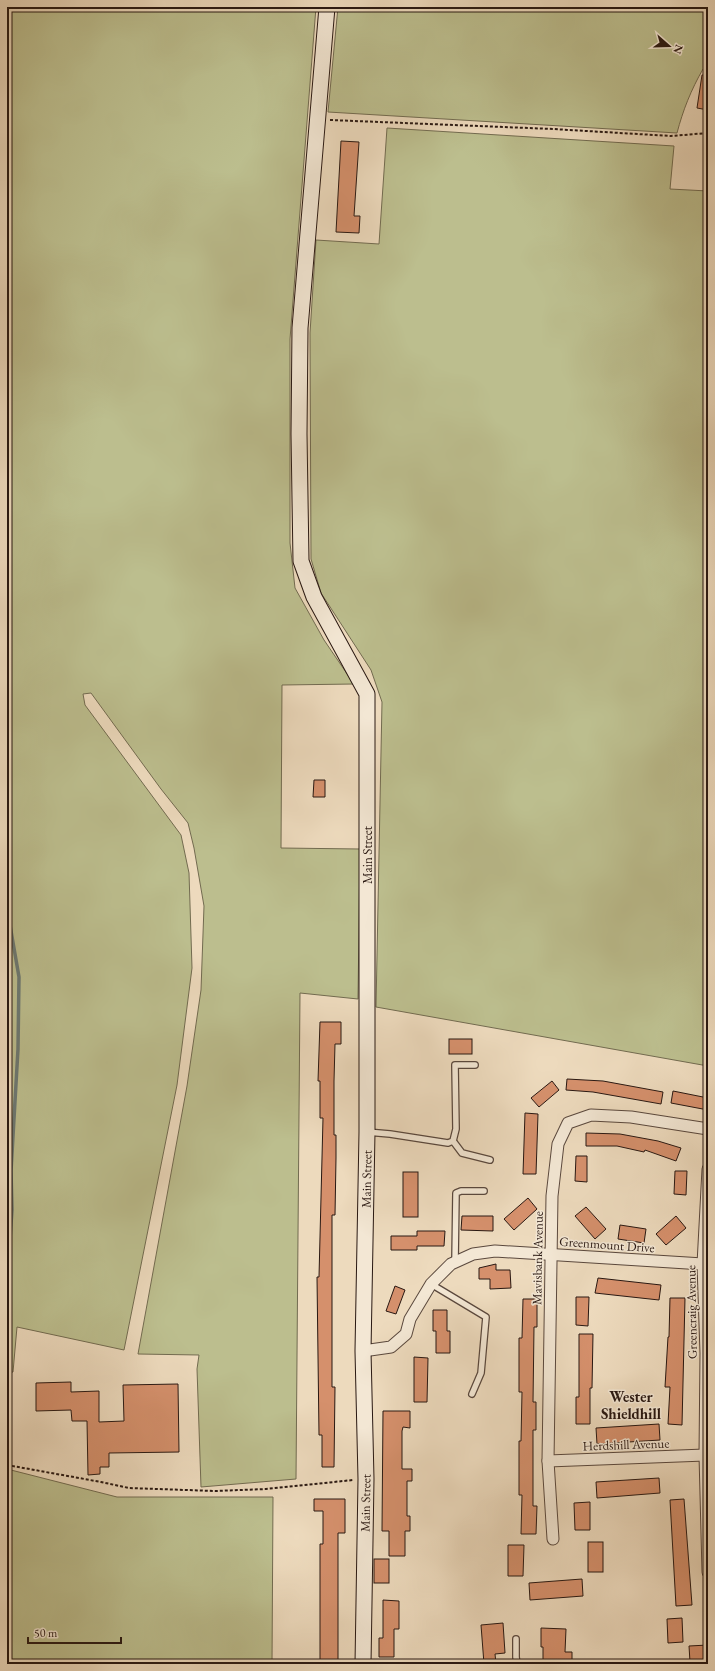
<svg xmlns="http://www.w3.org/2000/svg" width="715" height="1671" font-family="'EB Garamond',serif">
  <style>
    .green { fill: #bcbe8e; stroke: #726b50 }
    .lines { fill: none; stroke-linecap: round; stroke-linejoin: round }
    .stream { stroke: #6c7973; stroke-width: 3.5 }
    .building { fill: #d5906c; stroke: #291812 }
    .lane-casing { stroke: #5a483d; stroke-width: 8 }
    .street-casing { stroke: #5a483d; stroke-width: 13 }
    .secondary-casing { stroke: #291812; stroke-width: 17 }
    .path { stroke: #291812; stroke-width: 2; stroke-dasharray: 3 2; stroke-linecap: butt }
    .lane { stroke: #f3e7d4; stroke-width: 5.5 }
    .street { stroke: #f3e7d4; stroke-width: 11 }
    .secondary { stroke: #f3e7d4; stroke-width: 15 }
    .labels { text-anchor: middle; stroke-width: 3; stroke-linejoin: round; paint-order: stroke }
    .street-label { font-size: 13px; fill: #291812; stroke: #f3e7d4 }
    .quarter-label { font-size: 15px; font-weight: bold; fill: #291812; stroke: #f3e7d4 }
  </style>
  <rect width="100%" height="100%" fill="#eddabd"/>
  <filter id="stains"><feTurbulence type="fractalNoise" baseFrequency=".005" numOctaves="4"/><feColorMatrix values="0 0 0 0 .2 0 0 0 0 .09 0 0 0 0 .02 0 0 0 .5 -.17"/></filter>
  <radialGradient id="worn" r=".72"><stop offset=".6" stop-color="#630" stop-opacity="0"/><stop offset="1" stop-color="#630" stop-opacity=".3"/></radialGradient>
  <g class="green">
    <path d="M 7,7 L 316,7 L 290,339 L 290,543 L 295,588 L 324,640 L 354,684 L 282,685 L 281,848 L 360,849 L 358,999 L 300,993 L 296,1479 L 201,1487 L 197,1369 L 199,1355 L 138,1354 L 187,1086 L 201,990 L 204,906 L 194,848 L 188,823 L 161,789 L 91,693 L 83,694 L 85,705 L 181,835 L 189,873 L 192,968 L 177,1085 L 124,1350 L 17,1327 L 13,1372 L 7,1373 Z"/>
    <path d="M 338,7 L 708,7 L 708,68 L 703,69 C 691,90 683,110 677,133 L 328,112 Z"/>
    <path d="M 387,128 L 674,146 L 670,189 L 708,191 L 708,1066 L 376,1007 L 382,702 L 371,670 L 321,593 L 311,559 L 310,333 L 316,240 L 379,244 Z"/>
    <path d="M 7,1469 L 117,1497 L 273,1497 L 272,1664 L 7,1664 Z"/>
  </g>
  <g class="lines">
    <path class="stream" d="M 7,908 L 19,977 L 18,1049 L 11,1171 L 12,1210 L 7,1283"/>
  </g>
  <g class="building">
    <path d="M 702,75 L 708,75 L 708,110 L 697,108 Z"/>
    <path d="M 341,141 L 359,142 L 354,216 L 360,216 L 359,233 L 336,232 Z"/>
    <path d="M 314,780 L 325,780 L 325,797 L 313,797 Z"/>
    <path d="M 320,1022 L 341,1022 L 341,1044 L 335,1044 L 334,1081 L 334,1135 L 336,1135 L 336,1158 L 335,1215 L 332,1215 L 332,1387 L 335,1387 L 334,1467 L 322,1467 L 322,1435 L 319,1435 L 317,1277 L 319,1277 L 323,1118 L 320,1118 L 320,1081 L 318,1081 Z"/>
    <rect x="449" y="1039" width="23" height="15"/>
    <path d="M 567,1079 L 603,1081 L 663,1092 L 661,1104 L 593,1092 L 566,1090 Z"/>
    <path d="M 552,1081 L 559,1090 L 539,1107 L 531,1098 Z"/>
    <path d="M 673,1091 L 708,1098 L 708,1110 L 671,1103 Z"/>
    <path d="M 525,1113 L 538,1114 L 536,1174 L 523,1174 Z"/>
    <path d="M 586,1133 L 620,1134 L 658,1141 L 681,1148 L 676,1161 L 645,1150 L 644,1152 L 617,1146 L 586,1146 Z"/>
    <path d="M 576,1156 L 587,1156 L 587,1182 L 575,1181 Z"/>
    <path d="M 675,1171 L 687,1171 L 686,1195 L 674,1194 Z"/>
    <rect x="403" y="1172" width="15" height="45"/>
    <path d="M 528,1198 L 537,1209 L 514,1230 L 504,1219 Z"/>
    <path d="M 586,1207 L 606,1229 L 595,1239 L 575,1216 Z"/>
    <path d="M 462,1216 L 493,1216 L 493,1231 L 461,1230 Z"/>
    <path d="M 676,1216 L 686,1228 L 666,1245 L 656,1234 Z"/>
    <path d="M 620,1225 L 646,1229 L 644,1243 L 618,1239 Z"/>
    <path d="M 417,1231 L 445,1231 L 444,1246 L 417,1246 L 417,1250 L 391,1250 L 391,1236 L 417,1236 Z"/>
    <path d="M 496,1264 L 496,1270 L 510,1270 L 511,1288 L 490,1289 L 490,1279 L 479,1279 L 479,1268 Z"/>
    <path d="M 598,1278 L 661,1285 L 659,1300 L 595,1293 Z"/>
    <path d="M 395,1286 L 405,1290 L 396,1314 L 386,1311 Z"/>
    <path d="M 576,1297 L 589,1297 L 588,1326 L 576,1325 Z"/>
    <path d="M 670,1298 L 685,1298 L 682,1425 L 668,1424 L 670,1387 L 665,1387 L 668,1337 L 669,1337 Z"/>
    <path d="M 523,1299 L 537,1299 L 537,1327 L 534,1327 L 533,1402 L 536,1402 L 536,1430 L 533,1430 L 533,1506 L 537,1506 L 536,1534 L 521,1534 L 522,1495 L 519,1495 L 519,1441 L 521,1441 L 522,1392 L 519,1392 L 519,1338 L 522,1338 Z"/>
    <path d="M 433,1310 L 447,1310 L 447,1331 L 450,1331 L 450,1353 L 436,1353 L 436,1331 L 433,1331 Z"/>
    <path d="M 579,1334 L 593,1334 L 592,1388 L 590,1388 L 590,1424 L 576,1424 L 576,1397 L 579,1397 Z"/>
    <path d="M 414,1357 L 428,1358 L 427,1402 L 414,1402 Z"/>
    <path d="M 71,1382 L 71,1392 L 99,1391 L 99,1422 L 124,1421 L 123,1385 L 178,1384 L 179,1452 L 109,1453 L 109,1467 L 100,1467 L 100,1474 L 88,1475 L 87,1421 L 72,1421 L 71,1410 L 36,1411 L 36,1383 Z"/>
    <path d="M 383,1411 L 410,1411 L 410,1428 L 403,1427 L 402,1431 L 402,1469 L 412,1469 L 412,1481 L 407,1481 L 407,1516 L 410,1516 L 410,1531 L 405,1531 L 405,1556 L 389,1556 L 389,1531 L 382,1531 Z"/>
    <path d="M 659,1424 L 660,1440 L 597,1444 L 596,1428 Z"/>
    <path d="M 659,1478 L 660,1493 L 597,1498 L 596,1482 Z"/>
    <path d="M 314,1499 L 345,1499 L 345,1533 L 338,1533 L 338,1660 L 320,1660 L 320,1544 L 323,1544 L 323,1511 L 314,1511 Z"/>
    <path d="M 684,1499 L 692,1605 L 676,1606 L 670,1500 Z"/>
    <path d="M 590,1502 L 590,1530 L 575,1530 L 574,1503 Z"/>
    <rect x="588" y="1542" width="15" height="30"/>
    <path d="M 508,1545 L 524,1545 L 523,1576 L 508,1576 Z"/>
    <rect x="374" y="1559" width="15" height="24"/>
    <path d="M 582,1579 L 583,1596 L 530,1600 L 529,1583 Z"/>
    <path d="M 383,1600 L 399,1601 L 399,1629 L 394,1629 L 394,1657 L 379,1657 L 379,1638 L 383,1638 Z"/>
    <path d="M 682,1618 L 683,1642 L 668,1643 L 667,1619 Z"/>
    <path d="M 503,1623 L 505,1653 L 495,1654 L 496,1664 L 484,1664 L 481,1625 Z"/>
    <path d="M 541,1628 L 566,1629 L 565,1652 L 572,1652 L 572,1664 L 543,1664 L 543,1647 L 541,1647 Z"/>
    <path d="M 708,1645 L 708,1661 L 690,1662 L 689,1646 Z"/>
  </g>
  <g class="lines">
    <defs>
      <g id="lane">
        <path d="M 367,1132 L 390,1134 L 448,1143 L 453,1141 L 456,1129 L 455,1065 L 475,1065"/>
        <path d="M 453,1141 L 462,1153 L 490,1160"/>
        <path d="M 455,1262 L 456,1193 L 461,1191 L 484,1191"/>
        <path d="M 431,1284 L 486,1317 L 481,1373 L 472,1394"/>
        <path d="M 516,1639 L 516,1657 L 517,1664"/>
      </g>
      <g id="street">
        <path d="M 708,1169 L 703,1264 L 706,1353 L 705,1455 L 708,1572"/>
        <path d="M 363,1351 L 391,1347 L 406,1334 L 410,1319 L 431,1284 L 451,1264 L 473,1254 L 495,1251 L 703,1264"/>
        <path d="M 548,1461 L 705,1455"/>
        <path d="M 553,1539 L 548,1461 L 552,1196 L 558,1144 L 568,1123 L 591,1115 L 631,1117 L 708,1129"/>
      </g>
      <path id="secondary" d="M 327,7 L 300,328 L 299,434 L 301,561 L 314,597 L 367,694 L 367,1132 L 363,1351 L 366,1479 L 363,1664"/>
    </defs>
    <use href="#lane" class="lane-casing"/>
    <use href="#street" class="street-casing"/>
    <use href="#secondary" class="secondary-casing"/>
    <g class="path">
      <path d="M 330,120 L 553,129 L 671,136 L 708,133"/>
      <path d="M 7,1465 L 101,1482 L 129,1488 L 215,1491 L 266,1489 L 353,1480"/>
    </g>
    <use href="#lane" class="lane"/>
    <use href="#street" class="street"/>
    <use href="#secondary" class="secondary"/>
  </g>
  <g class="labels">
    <g class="street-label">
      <text transform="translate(367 855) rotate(-90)" y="5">Main Street</text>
      <text transform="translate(366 1179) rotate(-89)" y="5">Main Street</text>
      <text transform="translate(607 1244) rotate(4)" y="5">Greenmount Drive</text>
      <text transform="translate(537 1258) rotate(-89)" y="5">Mavisbank Avenue</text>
      <text transform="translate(691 1312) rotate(-91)" y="5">Greencraig Avenue</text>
      <text transform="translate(626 1444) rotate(-2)" y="5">Herdshill Avenue</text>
      <text transform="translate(365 1503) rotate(-89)" y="5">Main Street</text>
    </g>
    <g class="quarter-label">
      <text x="631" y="1402">Wester<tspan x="631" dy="17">Shieldhill</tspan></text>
    </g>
  </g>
  <rect width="715" height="1671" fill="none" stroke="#eddabd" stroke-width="24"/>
  <rect x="8" y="8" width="699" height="1655" fill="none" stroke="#291812" stroke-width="2"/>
  <rect x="12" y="12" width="691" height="1647" fill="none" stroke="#291812"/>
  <g transform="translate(669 46) rotate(110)" stroke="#f3e7d4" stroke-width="3" paint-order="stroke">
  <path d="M0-3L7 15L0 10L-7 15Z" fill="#291812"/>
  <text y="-6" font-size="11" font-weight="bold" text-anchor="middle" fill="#291812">N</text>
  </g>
  <path d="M28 1637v6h93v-6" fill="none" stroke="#291812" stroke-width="2"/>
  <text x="34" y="1637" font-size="12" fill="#291812" stroke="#f3e7d4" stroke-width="3" paint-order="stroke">50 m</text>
  <rect width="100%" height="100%" filter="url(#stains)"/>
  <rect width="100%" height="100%" fill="url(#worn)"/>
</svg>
